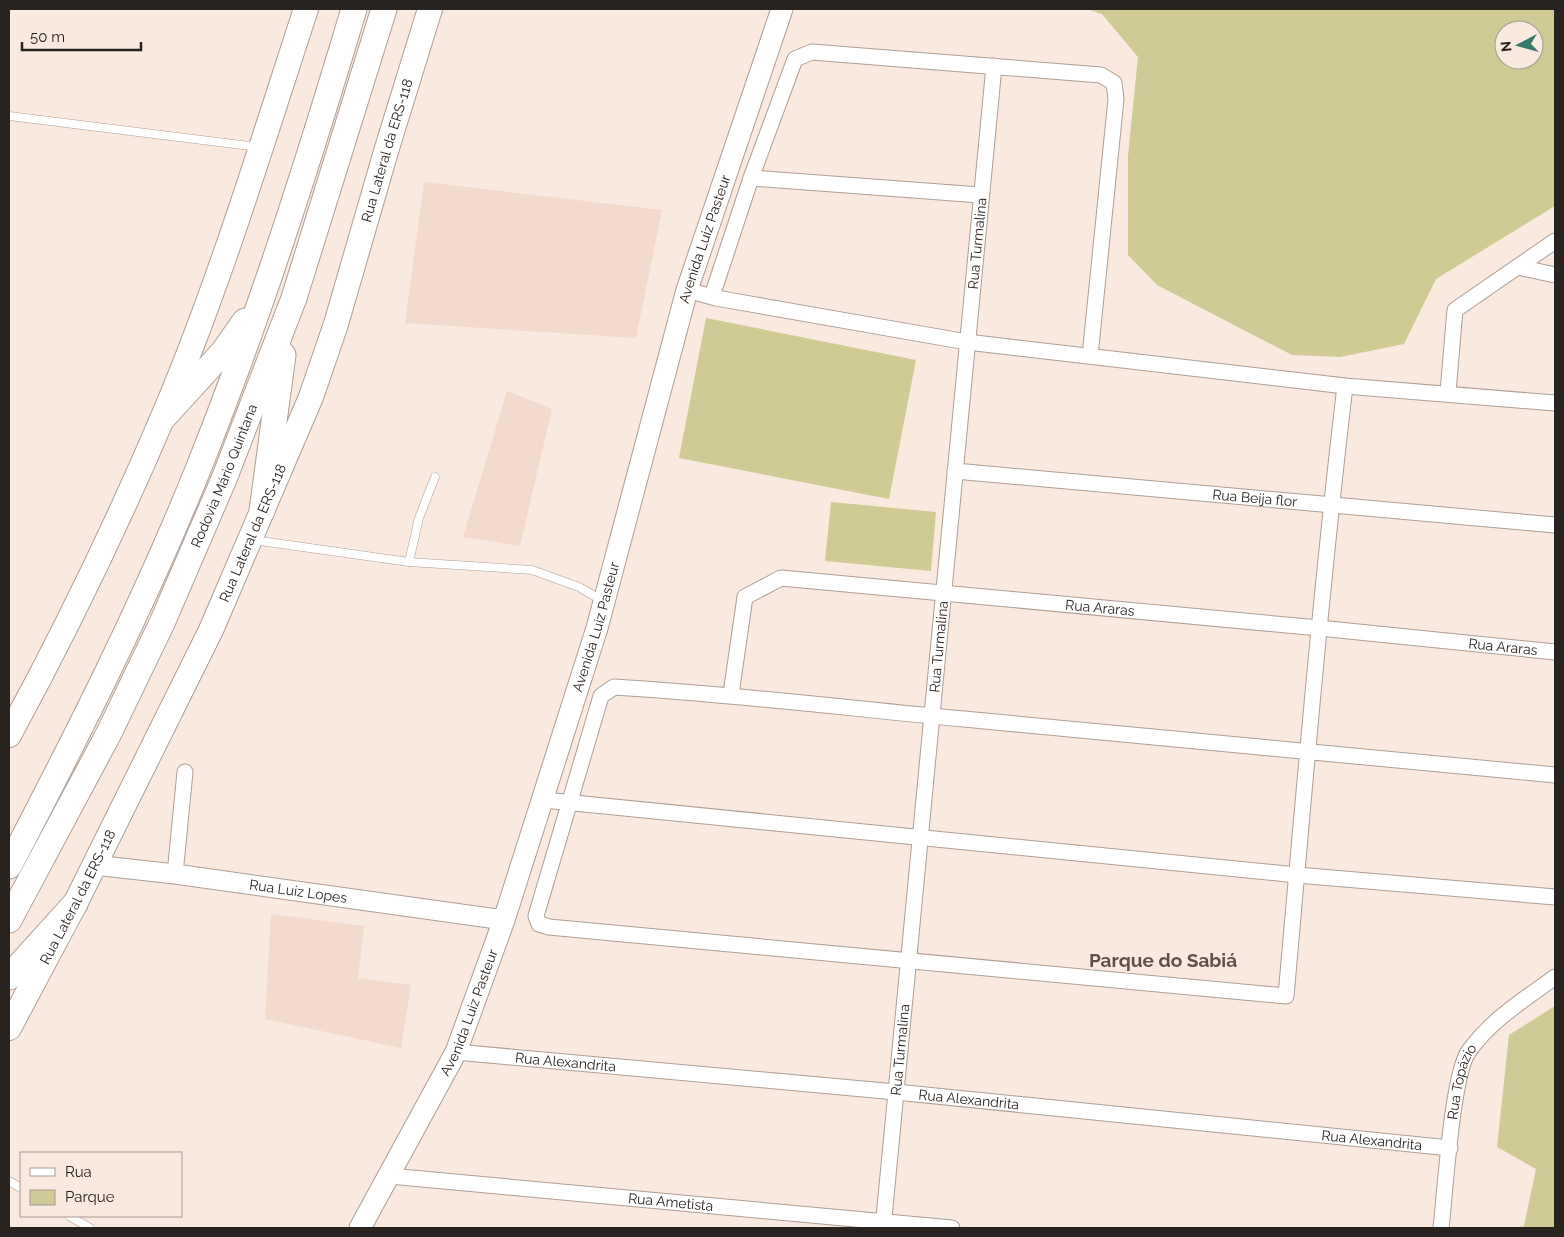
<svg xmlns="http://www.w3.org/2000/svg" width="1564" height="1237" font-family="Raleway,sans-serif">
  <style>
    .built { fill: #f2dacc }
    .green { fill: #d0ca94; fill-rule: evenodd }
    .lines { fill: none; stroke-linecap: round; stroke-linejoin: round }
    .service-casing { stroke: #ad9e94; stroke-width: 9 }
    .minor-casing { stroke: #ad9e94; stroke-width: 17 }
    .tertiary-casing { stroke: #ad9e94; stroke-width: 21 }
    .secondary-casing { stroke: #ad9e94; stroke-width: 23 }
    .primary-casing { stroke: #ad9e94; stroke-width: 26 }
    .trunk-casing { stroke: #ad9e94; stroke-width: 27 }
    .service { stroke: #fff; stroke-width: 8 }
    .minor { stroke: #fff; stroke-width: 15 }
    .tertiary { stroke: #fff; stroke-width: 19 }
    .secondary { stroke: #fff; stroke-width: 21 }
    .primary { stroke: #fff; stroke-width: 24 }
    .trunk { stroke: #fff; stroke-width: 25 }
    .labels { text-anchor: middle; stroke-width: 4.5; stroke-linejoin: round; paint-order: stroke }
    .street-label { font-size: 14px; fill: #29231f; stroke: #f9e9de }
    .district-label { font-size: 19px; font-weight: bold; fill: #5f5149; stroke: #f9e9de }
  </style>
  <rect width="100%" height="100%" fill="#f9e9de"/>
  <g class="built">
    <path d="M 424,182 L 662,210 L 636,338 L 405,323 Z"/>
    <path d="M 507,391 L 552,409 L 520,546 L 463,537 Z"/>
    <path d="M 271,914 L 364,926 L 358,978 L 411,985 L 401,1048 L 265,1019 Z"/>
  </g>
  <g class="green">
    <path d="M 1087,9 L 1555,9 L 1555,206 L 1436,279 L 1404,344 L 1340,357 L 1292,355 L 1157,285 L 1128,255 L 1128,156 L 1138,57 L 1102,14 ZM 1504,30 L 1534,30 L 1534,60 L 1504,60 Z"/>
    <path d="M 706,318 L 916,360 L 889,499 L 679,458 Z"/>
    <path d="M 831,502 L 936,512 L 931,571 L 825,561 Z"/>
    <path d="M 1555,1006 L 1555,1228 L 1516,1228 L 1524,1226 L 1536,1169 L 1497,1147 L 1509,1035 Z"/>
  </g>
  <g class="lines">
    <defs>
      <g id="service">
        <path d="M 9,116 L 258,147"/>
        <path d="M 253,540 L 409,562 L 532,570 L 579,587 L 603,601"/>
        <path d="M 409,562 L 419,518 L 435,477"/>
        <path d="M 9,1181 L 21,1188"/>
        <path d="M 69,1216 L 90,1228"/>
      </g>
      <g id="minor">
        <path d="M 751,178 L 980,195"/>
        <path d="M 1518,267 L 1555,275"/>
        <path d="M 687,290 L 716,298 L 967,342 L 1345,386 L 1555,403"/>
        <path d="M 712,296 L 751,178 L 795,59 L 812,52 L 1101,75 L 1114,83 L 1116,99 L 1090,356"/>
        <path d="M 1345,386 C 1321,589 1304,792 1286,996 L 549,927 L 539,924 L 536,916 L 601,696 L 614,687 C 731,694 847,708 964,719 C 1161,738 1358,756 1555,775"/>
        <path d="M 1448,392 L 1455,310 L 1555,241"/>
        <path id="s1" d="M 955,471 L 1555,525"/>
        <path id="s2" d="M 731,694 L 745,597 L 781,578 L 1319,628 L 1555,652"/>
        <path d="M 544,800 L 1297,875 L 1555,897"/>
        <path d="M 175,874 L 185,772"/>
        <path id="s3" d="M 456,1052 L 896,1092 L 1450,1148"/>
        <path id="s4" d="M 390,1176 L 952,1228"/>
        <path id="s5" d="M 883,1228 L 994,66"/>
        <path id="s6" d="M 1441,1228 C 1445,1195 1452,1073 1469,1051 C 1491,1020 1525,999 1555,977"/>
      </g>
      <g id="tertiary">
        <path id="s7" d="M 94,865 L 175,874 L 504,920"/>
      </g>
      <g id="secondary">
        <path id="s8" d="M 360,1228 L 456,1052 L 504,920 L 597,628 L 687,290 L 782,9"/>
      </g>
      <g id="primary">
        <path d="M 9,735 C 65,632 116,527 162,419 C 219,286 261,146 306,9"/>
        <path id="s9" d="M 9,1028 L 75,904 L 211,630 L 311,397 L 336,324 L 387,148 L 430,9"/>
      </g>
      <g id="trunk">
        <path d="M 163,418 L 224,351 L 245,321"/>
        <path d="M 262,511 L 283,355"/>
        <path d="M 9,866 C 77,736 144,604 199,467 C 259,317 308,163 354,9"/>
        <path id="s10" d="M 9,920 L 109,733 L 162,623 L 224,479 L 294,298 L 384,9"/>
        <path d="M 9,977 L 75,904"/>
      </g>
    </defs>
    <use href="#service" class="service-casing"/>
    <use href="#minor" class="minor-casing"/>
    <use href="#tertiary" class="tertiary-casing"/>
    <use href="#secondary" class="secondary-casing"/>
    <use href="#primary" class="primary-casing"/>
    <use href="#trunk" class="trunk-casing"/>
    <use href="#service" class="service"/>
    <use href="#minor" class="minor"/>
    <use href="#tertiary" class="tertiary"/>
    <use href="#secondary" class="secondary"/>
    <use href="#primary" class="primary"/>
    <use href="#trunk" class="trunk"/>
  </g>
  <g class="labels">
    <g class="street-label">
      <text dy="5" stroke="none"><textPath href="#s9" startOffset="958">Rua Lateral da ERS-118</textPath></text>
      <text dy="5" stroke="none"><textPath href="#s8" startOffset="1051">Avenida Luiz Pasteur</textPath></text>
      <text dy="5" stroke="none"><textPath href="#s5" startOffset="989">Rua Turmalina</textPath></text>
      <text dy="5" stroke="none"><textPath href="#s10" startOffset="494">Rodovia Mário Quintana</textPath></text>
      <text dy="5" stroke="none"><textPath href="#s1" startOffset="301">Rua Beija flor</textPath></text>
      <text dy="5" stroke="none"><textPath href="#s9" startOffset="552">Rua Lateral da ERS-118</textPath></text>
      <text dy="5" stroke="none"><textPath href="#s2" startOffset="459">Rua Araras</textPath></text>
      <text dy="5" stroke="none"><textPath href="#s8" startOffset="648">Avenida Luiz Pasteur</textPath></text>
      <text dy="5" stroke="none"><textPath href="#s5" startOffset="584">Rua Turmalina</textPath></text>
      <text dy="5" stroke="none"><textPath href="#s2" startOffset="864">Rua Araras</textPath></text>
      <text dy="5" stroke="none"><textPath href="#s7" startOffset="206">Rua Luiz Lopes</textPath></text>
      <text dy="5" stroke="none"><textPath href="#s9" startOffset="148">Rua Lateral da ERS-118</textPath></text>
      <text dy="5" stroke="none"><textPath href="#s8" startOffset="242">Avenida Luiz Pasteur</textPath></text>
      <text dy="5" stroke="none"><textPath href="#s5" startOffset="179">Rua Turmalina</textPath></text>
      <text dy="5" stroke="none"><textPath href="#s3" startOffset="110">Rua Alexandrita</textPath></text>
      <text dy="5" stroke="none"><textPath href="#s6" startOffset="148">Rua Topázio</textPath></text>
      <text dy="5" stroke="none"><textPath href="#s3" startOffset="515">Rua Alexandrita</textPath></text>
      <text dy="5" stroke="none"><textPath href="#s3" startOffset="920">Rua Alexandrita</textPath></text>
      <text dy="5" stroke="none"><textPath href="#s4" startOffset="282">Rua Ametista</textPath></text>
    </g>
    <g class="district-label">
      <text x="1163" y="967">Parque do Sabiá</text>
    </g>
  </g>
  <rect width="1564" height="1237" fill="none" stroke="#29231f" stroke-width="20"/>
  <rect x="20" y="1152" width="162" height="65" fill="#f9e9de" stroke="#a69a92"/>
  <rect x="30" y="1168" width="25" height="8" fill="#ffffff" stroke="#a69a92"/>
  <text x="65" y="1177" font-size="15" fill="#29231f">Rua</text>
  <rect x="30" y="1190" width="25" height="15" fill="#d0ca94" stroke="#a69a92"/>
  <text x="65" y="1202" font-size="15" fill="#29231f">Parque</text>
  <g transform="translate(1519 45) rotate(264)"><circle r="24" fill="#f9e9de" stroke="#a69a92"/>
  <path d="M0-4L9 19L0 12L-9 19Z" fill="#387968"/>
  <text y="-8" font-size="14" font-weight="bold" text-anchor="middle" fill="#29231f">N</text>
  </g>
  <path d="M22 42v8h119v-8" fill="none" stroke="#29231f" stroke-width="2.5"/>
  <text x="30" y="42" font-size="15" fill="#29231f" stroke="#f9e9de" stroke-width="4" paint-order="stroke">50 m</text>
</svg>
